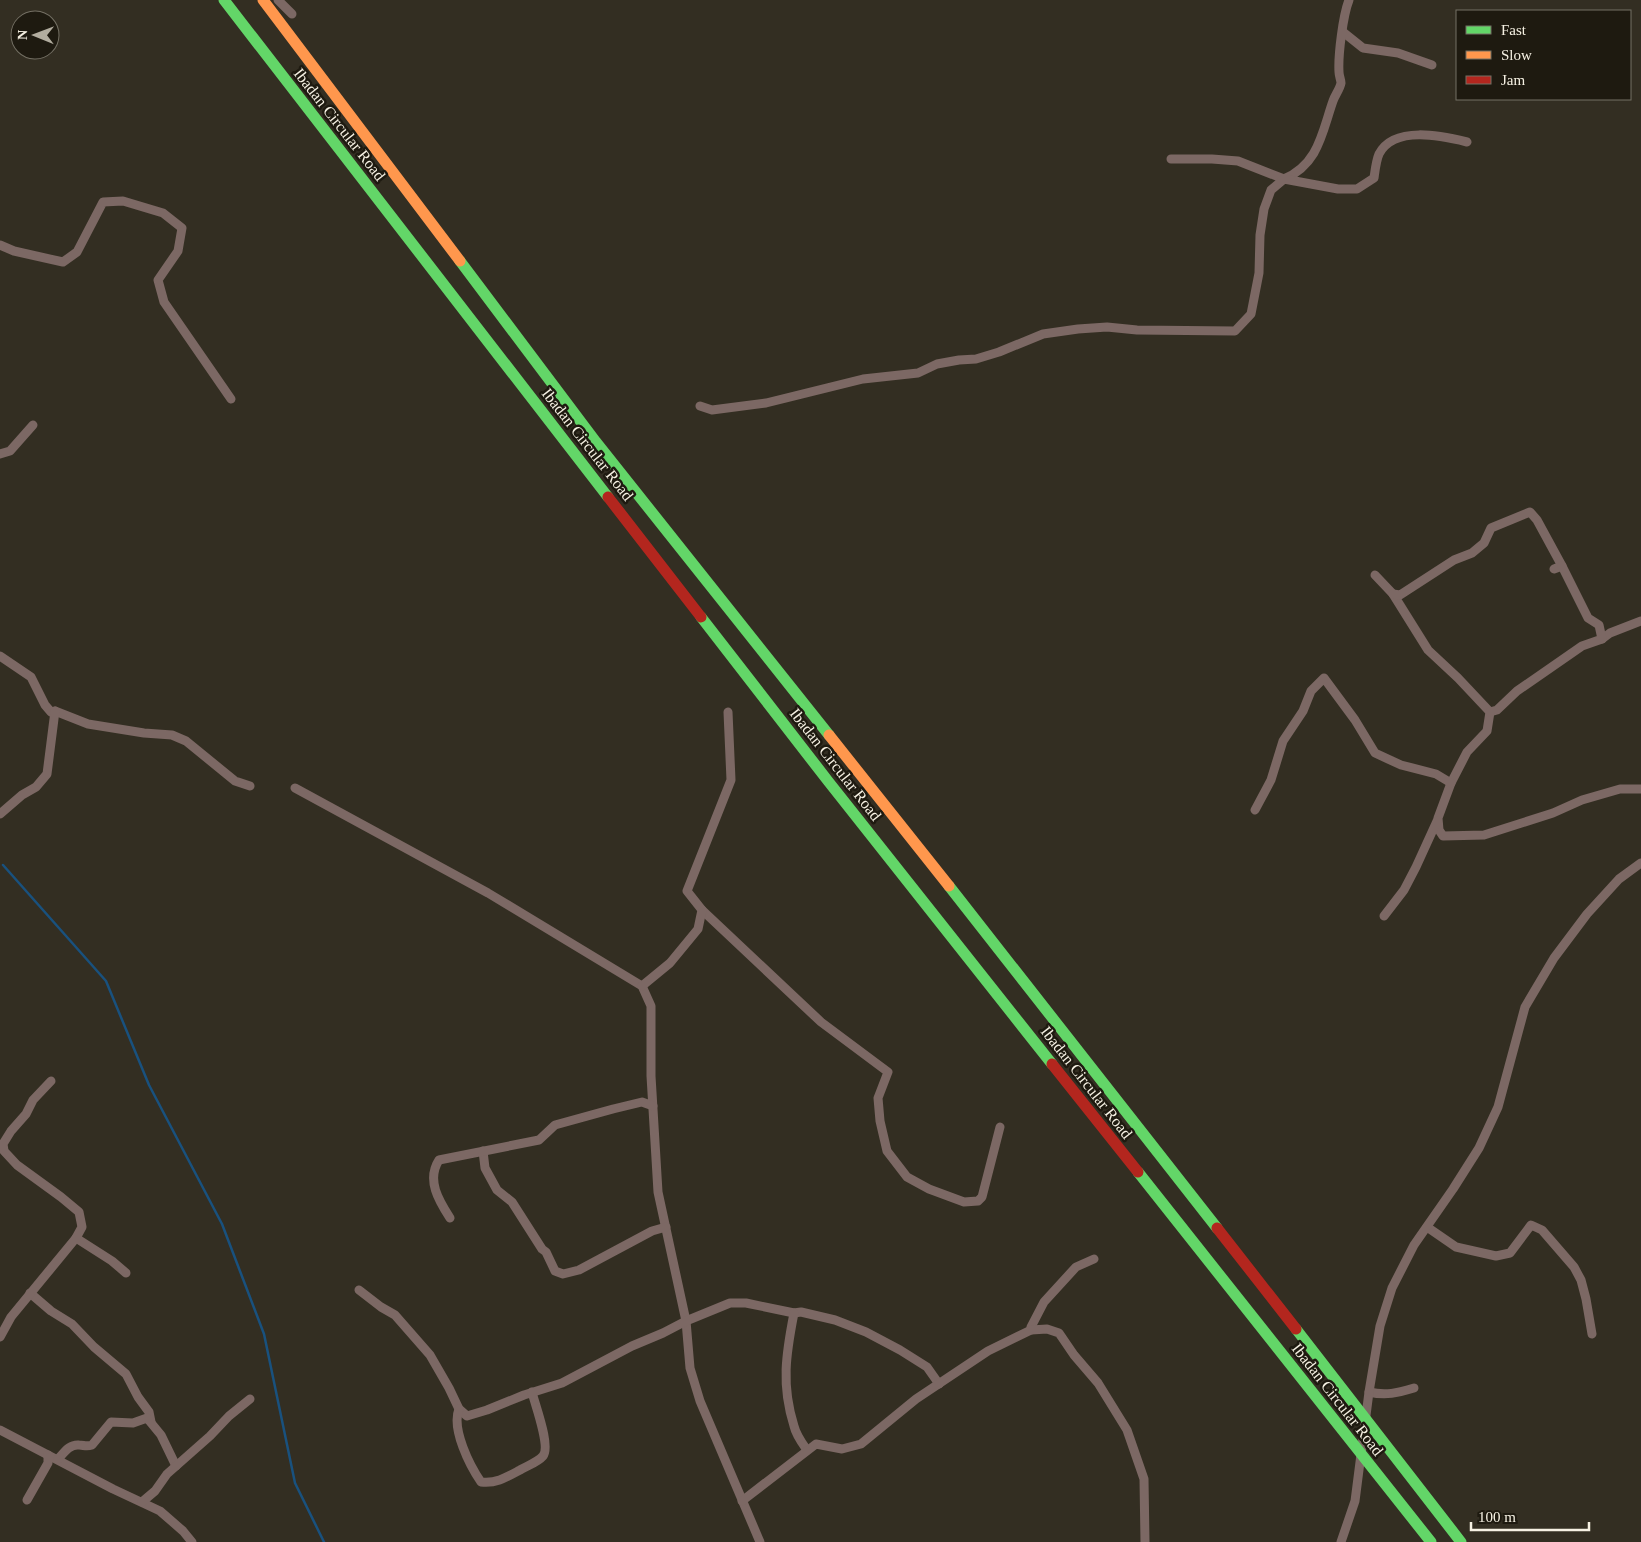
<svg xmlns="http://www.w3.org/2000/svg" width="1641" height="1542" font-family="'Times New Roman',serif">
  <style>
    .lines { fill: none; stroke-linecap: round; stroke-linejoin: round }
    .stream { stroke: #19517e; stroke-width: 2.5 }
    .street { stroke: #7c6864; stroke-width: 9 }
    .fast { stroke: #63d668; stroke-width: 11 }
    .slow { stroke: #ff974d; stroke-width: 11 }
    .jam { stroke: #b3261e; stroke-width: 11 }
    .labels { text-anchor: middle; stroke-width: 5; stroke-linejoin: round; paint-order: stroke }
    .street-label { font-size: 16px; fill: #f6f1e3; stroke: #1e1a10 }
  </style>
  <rect width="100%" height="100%" fill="#332e22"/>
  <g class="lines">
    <path class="stream" d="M 3,865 L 106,981 L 149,1085 L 222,1224 L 264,1334 L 295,1483 L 324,1542"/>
    <g class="street">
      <path d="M 278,0 L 292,14"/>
      <path d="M 1343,32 L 1363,48 L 1398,53 L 1432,65"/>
      <path d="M 1171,159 L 1212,159 L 1238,161 L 1284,179 C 1319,164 1322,132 1333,101 C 1335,95 1340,89 1341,83 C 1341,80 1339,76 1339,72 C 1338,55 1343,15 1349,0"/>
      <path d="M 0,245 L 14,251 L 63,262 L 77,252 L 103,202 L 123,201 L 163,213 L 182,228 L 178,251 L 158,280 L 164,302 L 231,399"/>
      <path d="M 700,406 L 712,410 L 766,403 L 863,379 L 918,373 L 937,364 L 959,360 L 976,359 L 999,352 L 1043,334 L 1078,329 L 1107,327 L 1137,330 L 1235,331 L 1251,314 L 1259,273 L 1260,235 L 1264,209 L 1271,190 L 1284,179 L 1338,189 L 1357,189 L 1374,178 C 1375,171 1376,161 1379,154 C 1394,125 1442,136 1467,142"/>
      <path d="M 0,454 L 10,451 L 33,425"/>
      <path d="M 1375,575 L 1393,594 L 1428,650 L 1458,678 L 1490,712 L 1487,731 L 1467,752 L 1451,783 L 1438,818 L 1439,830 L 1443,836 L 1484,835 L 1553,813 L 1582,800 L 1620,789 L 1641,789"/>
      <path d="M 1393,594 L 1400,595 L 1454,560 L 1472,553 L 1484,543 L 1491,528 L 1530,512 L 1537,520 L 1562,566 L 1554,569"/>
      <path d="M 1602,639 L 1610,633 L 1641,621"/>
      <path d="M 0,656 L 31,677 L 45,705 L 51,712 L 55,711 L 88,724 L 144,733 L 172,735 L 186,741 L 235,781 L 250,786"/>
      <path d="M 1490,712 L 1497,710 L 1517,691 L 1582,646 L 1602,639 L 1599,625 L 1588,618 L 1562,566"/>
      <path d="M 295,788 L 488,893 L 642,986 L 651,1006 L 651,1076 L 658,1192 L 686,1321 L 690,1368 L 700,1401 L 760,1542"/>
      <path d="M 1255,810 L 1271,780 L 1283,741 L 1303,711 L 1311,691 L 1324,678 L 1355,720 L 1375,753 L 1401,765 L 1436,774 L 1451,783"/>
      <path d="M 0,814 L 22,795 L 36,787 L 47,774 L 55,711"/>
      <path d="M 702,910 L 821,1022 L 888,1072 L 878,1098 L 880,1121 L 887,1151 L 907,1177 L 929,1189 L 964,1202 L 978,1201 L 982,1197 L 1000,1127"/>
      <path d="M 1384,916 L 1404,890 L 1416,867 L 1437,821"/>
      <path d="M 642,986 L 670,963 L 698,929 L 702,910 L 687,891 L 731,780 L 728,712"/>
      <path d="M 483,1151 L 485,1168 L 497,1190 L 512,1202 L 542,1249 L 546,1252 L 555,1271 L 563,1274 L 579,1270 L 652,1231 L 666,1227"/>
      <path d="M 450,1218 C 439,1201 426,1180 439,1160 L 539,1140 L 555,1125 L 613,1109 L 642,1102 L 653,1106"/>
      <path d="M 1427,1227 L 1456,1247 L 1496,1256 L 1510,1253 L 1531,1225 L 1542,1230 L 1574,1267 L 1581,1280 L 1586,1299 L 1592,1334"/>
      <path d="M 76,1238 L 112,1261 L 126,1273"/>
      <path d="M 359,1290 L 381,1307 L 395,1315 L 430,1355 L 449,1388 L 459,1409 L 467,1416 L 487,1410 L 524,1395 L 562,1383 L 632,1346 L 663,1333 L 686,1321 L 730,1303 L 746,1303 L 794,1313 L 801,1312 L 835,1320 L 866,1332 L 900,1350 L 927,1367 L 939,1384"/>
      <path d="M 30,1293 L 51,1311 L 72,1324 L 94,1347 L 126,1374 L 138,1397 L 149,1412 L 151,1422"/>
      <path d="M 794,1313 C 786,1354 781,1385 794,1426 C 796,1435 802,1443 807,1450"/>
      <path d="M 1031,1330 L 1031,1327 L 1044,1302 L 1076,1267 L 1094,1259"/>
      <path d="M 0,1337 L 11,1317 L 76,1238 L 82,1227 L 79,1212 L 61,1197 L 17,1165 L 4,1151 L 3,1144 L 11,1131 L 26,1114 L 33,1100 L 51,1081"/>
      <path d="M 1369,1392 C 1386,1396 1397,1393 1414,1388"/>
      <path d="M 459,1409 C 451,1429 470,1466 481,1482 C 496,1484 507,1477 520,1470 C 527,1466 538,1462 543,1456 C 551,1446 535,1405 532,1392"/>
      <path d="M 0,1430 L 113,1489 L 160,1511 L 183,1531 L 192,1542"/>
      <path d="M 58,1459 C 64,1453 69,1444 79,1445 C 84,1445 86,1447 92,1445 L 111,1422 L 133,1423 L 147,1418 L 161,1435 L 176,1466"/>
      <path d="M 27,1500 L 48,1463 L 48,1455"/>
      <path d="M 742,1501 L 816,1444 L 842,1449 L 861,1444 L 916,1399 L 988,1351 L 1031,1330 L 1047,1329 L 1059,1333 L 1074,1355 L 1098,1383 L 1127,1430 L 1144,1479 L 1145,1542"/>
      <path d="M 142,1502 L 155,1491 L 167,1474 L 210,1436 L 229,1416 L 250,1399"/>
      <path d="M 1341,1542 L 1355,1501 L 1369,1392 L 1380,1326 L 1392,1288 L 1414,1245 L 1453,1189 L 1479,1148 L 1498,1107 L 1525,1007 L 1554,958 L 1587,914 L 1619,879 L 1641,863"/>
    </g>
    <g class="fast">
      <path d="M 224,0 L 608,497"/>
      <path d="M 460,261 L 596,442 L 829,735"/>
      <path d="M 701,617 L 828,781 L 1052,1064"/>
      <path d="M 949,886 L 1217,1228"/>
      <path d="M 1138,1172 L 1431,1542"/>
      <path d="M 1296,1329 L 1461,1542"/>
    </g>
    <g class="slow">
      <path d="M 263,0 L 460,261"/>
      <path d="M 829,735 L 949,886"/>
    </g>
    <g class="jam">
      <path d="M 608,497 L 701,617"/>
      <path d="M 1052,1064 L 1138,1172"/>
      <path d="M 1217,1228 L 1296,1329"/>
    </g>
  </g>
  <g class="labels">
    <g class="street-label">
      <text transform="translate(340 124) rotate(52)" y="6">Ibadan Circular Road</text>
      <text transform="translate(588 444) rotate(52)" y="6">Ibadan Circular Road</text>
      <text transform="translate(836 764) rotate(52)" y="6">Ibadan Circular Road</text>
      <text transform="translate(1087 1082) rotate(52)" y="6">Ibadan Circular Road</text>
      <text transform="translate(1338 1399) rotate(52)" y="6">Ibadan Circular Road</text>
    </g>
  </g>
  <rect x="1456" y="10" width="175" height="90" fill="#1e1a10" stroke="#747064"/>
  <rect x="1466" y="26" width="25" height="8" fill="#63d668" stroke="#747064"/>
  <text x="1501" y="35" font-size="15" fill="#f6f1e3">Fast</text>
  <rect x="1466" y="51" width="25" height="8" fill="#ff974d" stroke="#747064"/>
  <text x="1501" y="60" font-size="15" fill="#f6f1e3">Slow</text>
  <rect x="1466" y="76" width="25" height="8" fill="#b3261e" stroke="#747064"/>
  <text x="1501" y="85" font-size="15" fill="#f6f1e3">Jam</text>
  <g transform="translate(35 35) rotate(271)"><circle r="24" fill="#1e1a10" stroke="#747064"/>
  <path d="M0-4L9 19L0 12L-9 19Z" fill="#b2ad9f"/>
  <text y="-8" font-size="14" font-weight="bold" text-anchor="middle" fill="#f6f1e3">N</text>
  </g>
  <path d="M1471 1522v8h118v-8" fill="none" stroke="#f6f1e3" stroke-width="2.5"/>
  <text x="1478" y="1522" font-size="15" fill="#f6f1e3" stroke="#1e1a10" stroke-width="4" paint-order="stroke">100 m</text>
</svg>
